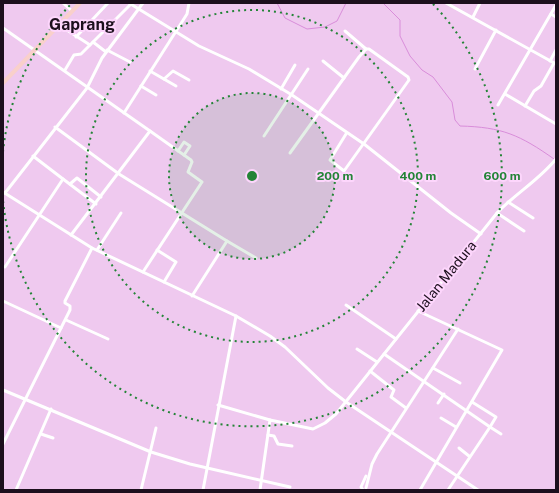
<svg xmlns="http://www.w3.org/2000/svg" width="559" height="493" font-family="'Public Sans',sans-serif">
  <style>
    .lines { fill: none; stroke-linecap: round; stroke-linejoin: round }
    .stream { stroke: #d98dda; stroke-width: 1 }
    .minor { stroke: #fff; stroke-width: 3 }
    .major { stroke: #f9d0cb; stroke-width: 4 }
    .ring { fill: none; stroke: #248437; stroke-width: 2; stroke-dasharray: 2 4 }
    .labels { text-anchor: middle; stroke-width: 4; stroke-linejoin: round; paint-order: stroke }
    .street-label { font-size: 14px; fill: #1c0f1d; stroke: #fdd6fc }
    .quarter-label { font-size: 16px; font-weight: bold; fill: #1c0f1d; stroke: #fdd6fc }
    .centre { fill: #248437; stroke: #fdd6fc; stroke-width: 2 }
    .ring-label { font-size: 12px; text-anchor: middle; font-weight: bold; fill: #248437; stroke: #fdd6fc; stroke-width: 4; stroke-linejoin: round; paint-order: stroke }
  </style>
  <rect width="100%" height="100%" fill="#efc9ef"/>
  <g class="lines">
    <g class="stream">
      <path d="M 277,3 L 285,18 L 307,29 L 325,27 L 337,21 L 346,3"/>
      <path d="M 383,3 L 400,20 L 400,36 L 410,56 L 422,70 L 433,77 L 452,102 L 455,120 L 460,126 C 502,127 520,135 554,159"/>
    </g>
    <g class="minor">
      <path d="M 63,3 L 72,11"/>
      <path d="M 129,3 L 199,46 L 249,69 L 292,95 L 364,144 L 451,213 L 481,234"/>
      <path d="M 446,3 L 556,64"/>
      <path d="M 551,14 L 556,17"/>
      <path d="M 473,17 L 480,3"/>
      <path d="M 59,25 L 90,45"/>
      <path d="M 3,28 L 150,131 L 71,235"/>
      <path d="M 345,31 L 366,49"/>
      <path d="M 76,37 L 108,3"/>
      <path d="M 93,42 L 106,52"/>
      <path d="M 107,50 L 130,62"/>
      <path d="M 323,61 L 344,78"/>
      <path d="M 550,61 L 556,50"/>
      <path d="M 475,69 L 496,30"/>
      <path d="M 65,70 L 74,55 L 81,54 L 131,4"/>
      <path d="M 150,71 L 176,86"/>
      <path d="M 164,79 L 173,71 L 189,80"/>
      <path d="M 141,86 L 156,95"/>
      <path d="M 281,89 L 295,65"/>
      <path d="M 505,94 L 556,124"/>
      <path d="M 498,105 L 556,5"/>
      <path d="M 525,106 L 534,91 L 541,86 L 554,63"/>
      <path d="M 124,113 L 187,14 L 189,3"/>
      <path d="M 55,127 L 119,174 L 227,241 L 192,296"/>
      <path d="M 264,136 L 308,69"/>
      <path d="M 178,151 L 184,142 L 190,146 L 184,155"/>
      <path d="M 290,153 L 359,57 L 366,49 L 369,49 L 408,77 L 409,80 L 344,171 L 330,160 L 346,134"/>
      <path d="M 63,179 L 96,204"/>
      <path d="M 70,184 L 77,178 L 101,197"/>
      <path d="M 3,192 L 92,248 L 236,316 L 270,336 L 285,347 L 328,388 L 346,402 L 478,490"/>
      <path d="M 5,193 L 87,88 L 102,58 L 143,3"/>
      <path d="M 508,202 L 533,218"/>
      <path d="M 497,213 L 524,231"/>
      <path d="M 227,241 L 256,258"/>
      <path d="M 97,250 L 121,213"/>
      <path d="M 157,250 L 176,262 L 164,282"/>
      <path d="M 5,267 L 63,179 L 33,156"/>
      <path d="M 143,272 L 202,182 L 188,172 L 192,162 L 191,160 L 150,131"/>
      <path d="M 3,301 L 61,328"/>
      <path d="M 346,305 L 396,339"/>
      <path d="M 418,311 L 502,350 L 420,490"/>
      <path d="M 66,320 L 108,339"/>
      <path d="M 357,349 L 377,362"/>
      <path d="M 384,354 L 490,427 L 448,490"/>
      <path d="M 433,368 L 460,383"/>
      <path d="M 370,371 L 394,390 L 391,397 L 406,408"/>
      <path d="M 3,390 L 151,452 L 190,464 L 290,487"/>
      <path d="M 472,402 L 496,417 L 490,427 L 501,434"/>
      <path d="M 438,403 L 444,394"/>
      <path d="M 218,405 L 270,420"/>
      <path d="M 441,418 L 456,427"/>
      <path d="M 41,434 L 53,438"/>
      <path d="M 268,435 L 274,436 L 278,444 L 292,446"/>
      <path d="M 3,444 L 70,310 L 70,306 L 65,303 L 65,301 L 92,248"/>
      <path d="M 459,448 L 469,456"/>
      <path d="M 366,488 L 372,464 L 377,454 L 458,329"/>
      <path d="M 16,490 L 51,409"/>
      <path d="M 141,490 L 156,428"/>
      <path d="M 203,490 L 236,316"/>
      <path d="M 260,490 L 270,420 L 313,429 L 325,423 L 336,414 L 497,213 C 515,194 539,180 556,159"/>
      <path d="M 363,490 L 361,487 L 366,476"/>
    </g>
    <path class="major" d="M 3,83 L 80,3"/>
  </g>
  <circle cx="252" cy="176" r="83" fill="#248437" fill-opacity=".12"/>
  <g class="ring">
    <circle cx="252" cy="176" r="83"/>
    <circle cx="252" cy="176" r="166"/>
    <path d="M3 152A250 250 0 0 1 71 4M433 4A250 250 0 1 1 3 200"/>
  </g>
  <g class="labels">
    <g class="street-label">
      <text transform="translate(446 276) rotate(-51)" y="5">Jalan Madura</text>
    </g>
    <g class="quarter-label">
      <text x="82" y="30">Gaprang</text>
    </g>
  </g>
  <circle cx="252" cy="176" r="6" class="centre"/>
  <g class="ring-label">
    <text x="335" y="180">200 m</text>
    <text x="418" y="180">400 m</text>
    <text x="502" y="180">600 m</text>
  </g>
  <rect width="559" height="493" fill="none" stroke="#1c0f1d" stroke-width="8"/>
</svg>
